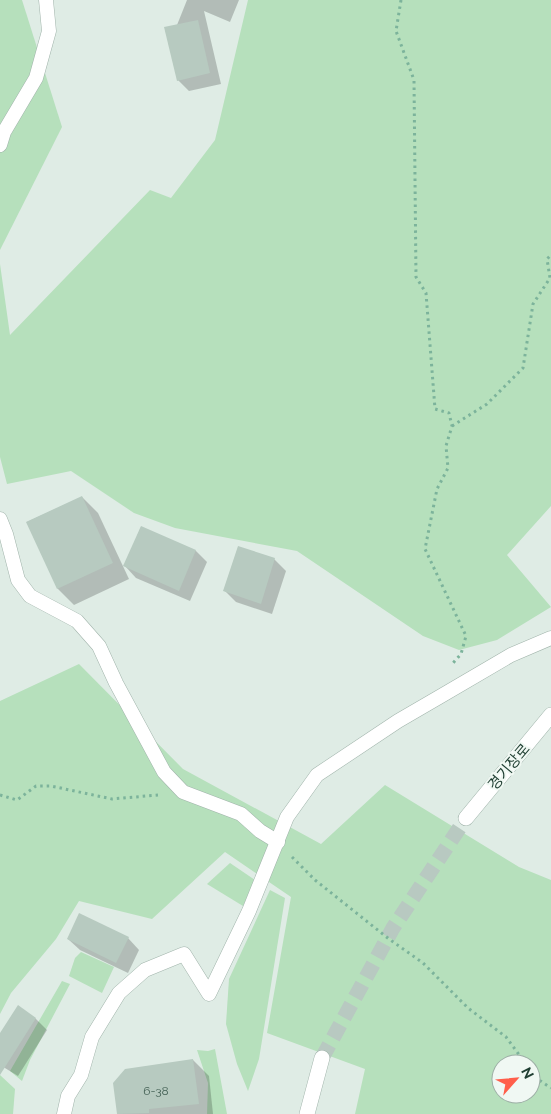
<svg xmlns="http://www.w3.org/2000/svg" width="551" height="1114" font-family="Raleway,'Noto Sans KR',sans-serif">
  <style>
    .green { fill: #b6e0bc; fill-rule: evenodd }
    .shadow { fill: #0003 }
    .building { fill: #b7cac0 }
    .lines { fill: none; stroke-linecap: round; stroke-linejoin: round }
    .tertiary-tunnel { stroke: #b8c9c1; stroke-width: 15; stroke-dasharray: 15 8; stroke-linecap: butt }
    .service-casing { stroke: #a1b4ab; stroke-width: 15 }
    .tertiary-casing { stroke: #a1b4ab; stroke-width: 16 }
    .path { stroke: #7cb39b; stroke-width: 3; stroke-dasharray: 2.5 4; stroke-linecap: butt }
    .service { stroke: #fff; stroke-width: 14 }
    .tertiary { stroke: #fff; stroke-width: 15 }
    .labels { text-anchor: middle; stroke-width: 4; stroke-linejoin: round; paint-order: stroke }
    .number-label { font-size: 12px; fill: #446155 }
    .street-label { font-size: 15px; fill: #1e3e31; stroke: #f0f8f3 }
  </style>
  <rect width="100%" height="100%" fill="#dfece5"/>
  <g class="green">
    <path d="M 0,0 L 22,0 L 62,127 L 0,250 Z"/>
    <path d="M 248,0 L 551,0 L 551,506 L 507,555 L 551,607 L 497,640 L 459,650 L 423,636 L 297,551 L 175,528 L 134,513 L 71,471 L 7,484 L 0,457 L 0,264 L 10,335 L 150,190 L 171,198 L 215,140 Z"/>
    <path d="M 79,664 L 183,769 L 321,844 L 385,785 L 519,867 L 551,880 L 551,1114 L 355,1114 L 365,1069 L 267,1033 L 291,897 L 225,852 L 152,919 L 79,901 L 56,939 L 11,993 L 0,1014 L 0,701 ZM 501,1064 L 531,1064 L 531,1094 L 501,1094 Z"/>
    <path d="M 230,863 L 255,880 L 243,906 L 207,884 Z"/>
    <path d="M 270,890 L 285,898 L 259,1059 L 248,1091 L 237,1064 L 226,1024 L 229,979 Z"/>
    <path d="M 81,952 L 114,967 L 102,993 L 69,976 L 75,958 Z"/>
    <path d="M 62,981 L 70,984 L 30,1060 L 22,1081 L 10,1071 Z"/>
    <path d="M 215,1049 L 227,1114 L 207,1114 L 208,1083 L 197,1050 L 208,1051 Z"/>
    <path d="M 0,1075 L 15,1089 L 13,1114 L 0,1114 Z"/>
  </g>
  <g class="shadow">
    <path d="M 187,0 L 239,0 L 230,22 L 204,11 L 221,84 L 189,91 L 178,80 L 177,25 Z"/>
    <path d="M 82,497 L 98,513 L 129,579 L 74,605 L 58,589 L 27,522 Z"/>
    <path d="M 141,527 L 196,551 L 207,562 L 190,601 L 136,578 L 125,566 Z"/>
    <path d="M 274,559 L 286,571 L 272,614 L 236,602 L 225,591 Z"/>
    <path d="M 128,938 L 139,950 L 128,973 L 80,950 L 68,939 Z"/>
    <path d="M 18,1007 L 36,1019 L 47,1030 L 18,1076 L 0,1065 L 0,1035 Z"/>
    <path d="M 193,1060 L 209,1076 L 213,1114 L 118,1114 L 115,1084 Z"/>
  </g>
  <g class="building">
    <path d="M 198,20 L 210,73 L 177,81 L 164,27 Z"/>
    <path d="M 82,496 L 113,563 L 57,589 L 26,522 Z"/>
    <path d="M 141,526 L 196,550 L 179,591 L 123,566 Z"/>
    <path d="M 238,546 L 275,558 L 261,604 L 223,591 Z"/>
    <path d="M 79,913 L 129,937 L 116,963 L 67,939 Z"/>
    <path d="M 18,1005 L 36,1018 L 0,1075 L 0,1033 Z"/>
    <path d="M 193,1059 L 199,1104 L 149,1109 L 149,1113 L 117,1114 L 113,1083 L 125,1069 Z"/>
  </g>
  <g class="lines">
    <path class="tertiary-tunnel" d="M 322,1058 L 393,928 L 466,818"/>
    <defs>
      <g id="service">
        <path d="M 0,145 L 4,132 L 36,78 L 49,31 L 46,0"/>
        <path d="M 0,519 L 6,534 L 18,580 L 30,596 L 77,621 L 99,646 L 116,683 L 164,772 L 183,792 L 241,814 L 260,831 L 278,842"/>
        <path d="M 64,1114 L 68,1096 L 81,1075 L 92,1037 L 119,993 L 145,970 L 184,954 L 209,994 L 249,911 L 287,817 L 317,775 L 398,721 L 441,696 L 511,655 L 551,638"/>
      </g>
      <g id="tertiary">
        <path d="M 466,818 L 551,715"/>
        <path d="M 307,1114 L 322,1058"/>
      </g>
    </defs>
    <use href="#service" class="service-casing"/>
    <use href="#tertiary" class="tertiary-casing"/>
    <g class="path">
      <path d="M 401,0 L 396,31 L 414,80 L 416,277 L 426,293 L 435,409 L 449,413 L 452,426 L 446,446 L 448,468 L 437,489 L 425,549 L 466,636 L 461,654 L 453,663"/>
      <path d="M 452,426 L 487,404 L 523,368 L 533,304 L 550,278 L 547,259 L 551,255"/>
      <path d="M 0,795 L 17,800 L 36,786 L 51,786 L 112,799 L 158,795"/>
      <path d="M 292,857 L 315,880 L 389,939 L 423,963 L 468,1008 L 506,1037 L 526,1064"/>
      <path d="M 531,1071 L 536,1078 L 551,1088"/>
    </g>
    <use href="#service" class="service"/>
    <use href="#tertiary" class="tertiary"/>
  </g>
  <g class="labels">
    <g class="number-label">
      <text x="156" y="1095">6-38</text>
    </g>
    <g class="street-label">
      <text transform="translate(509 767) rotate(-50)" y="5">경기장로</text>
    </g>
  </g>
  <g transform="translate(516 1079) rotate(63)"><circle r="24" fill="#f0f8f3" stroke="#9caea5"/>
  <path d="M0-4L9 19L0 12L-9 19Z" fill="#ff5f4b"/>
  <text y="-8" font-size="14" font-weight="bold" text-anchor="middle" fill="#1e3e31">N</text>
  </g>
</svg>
